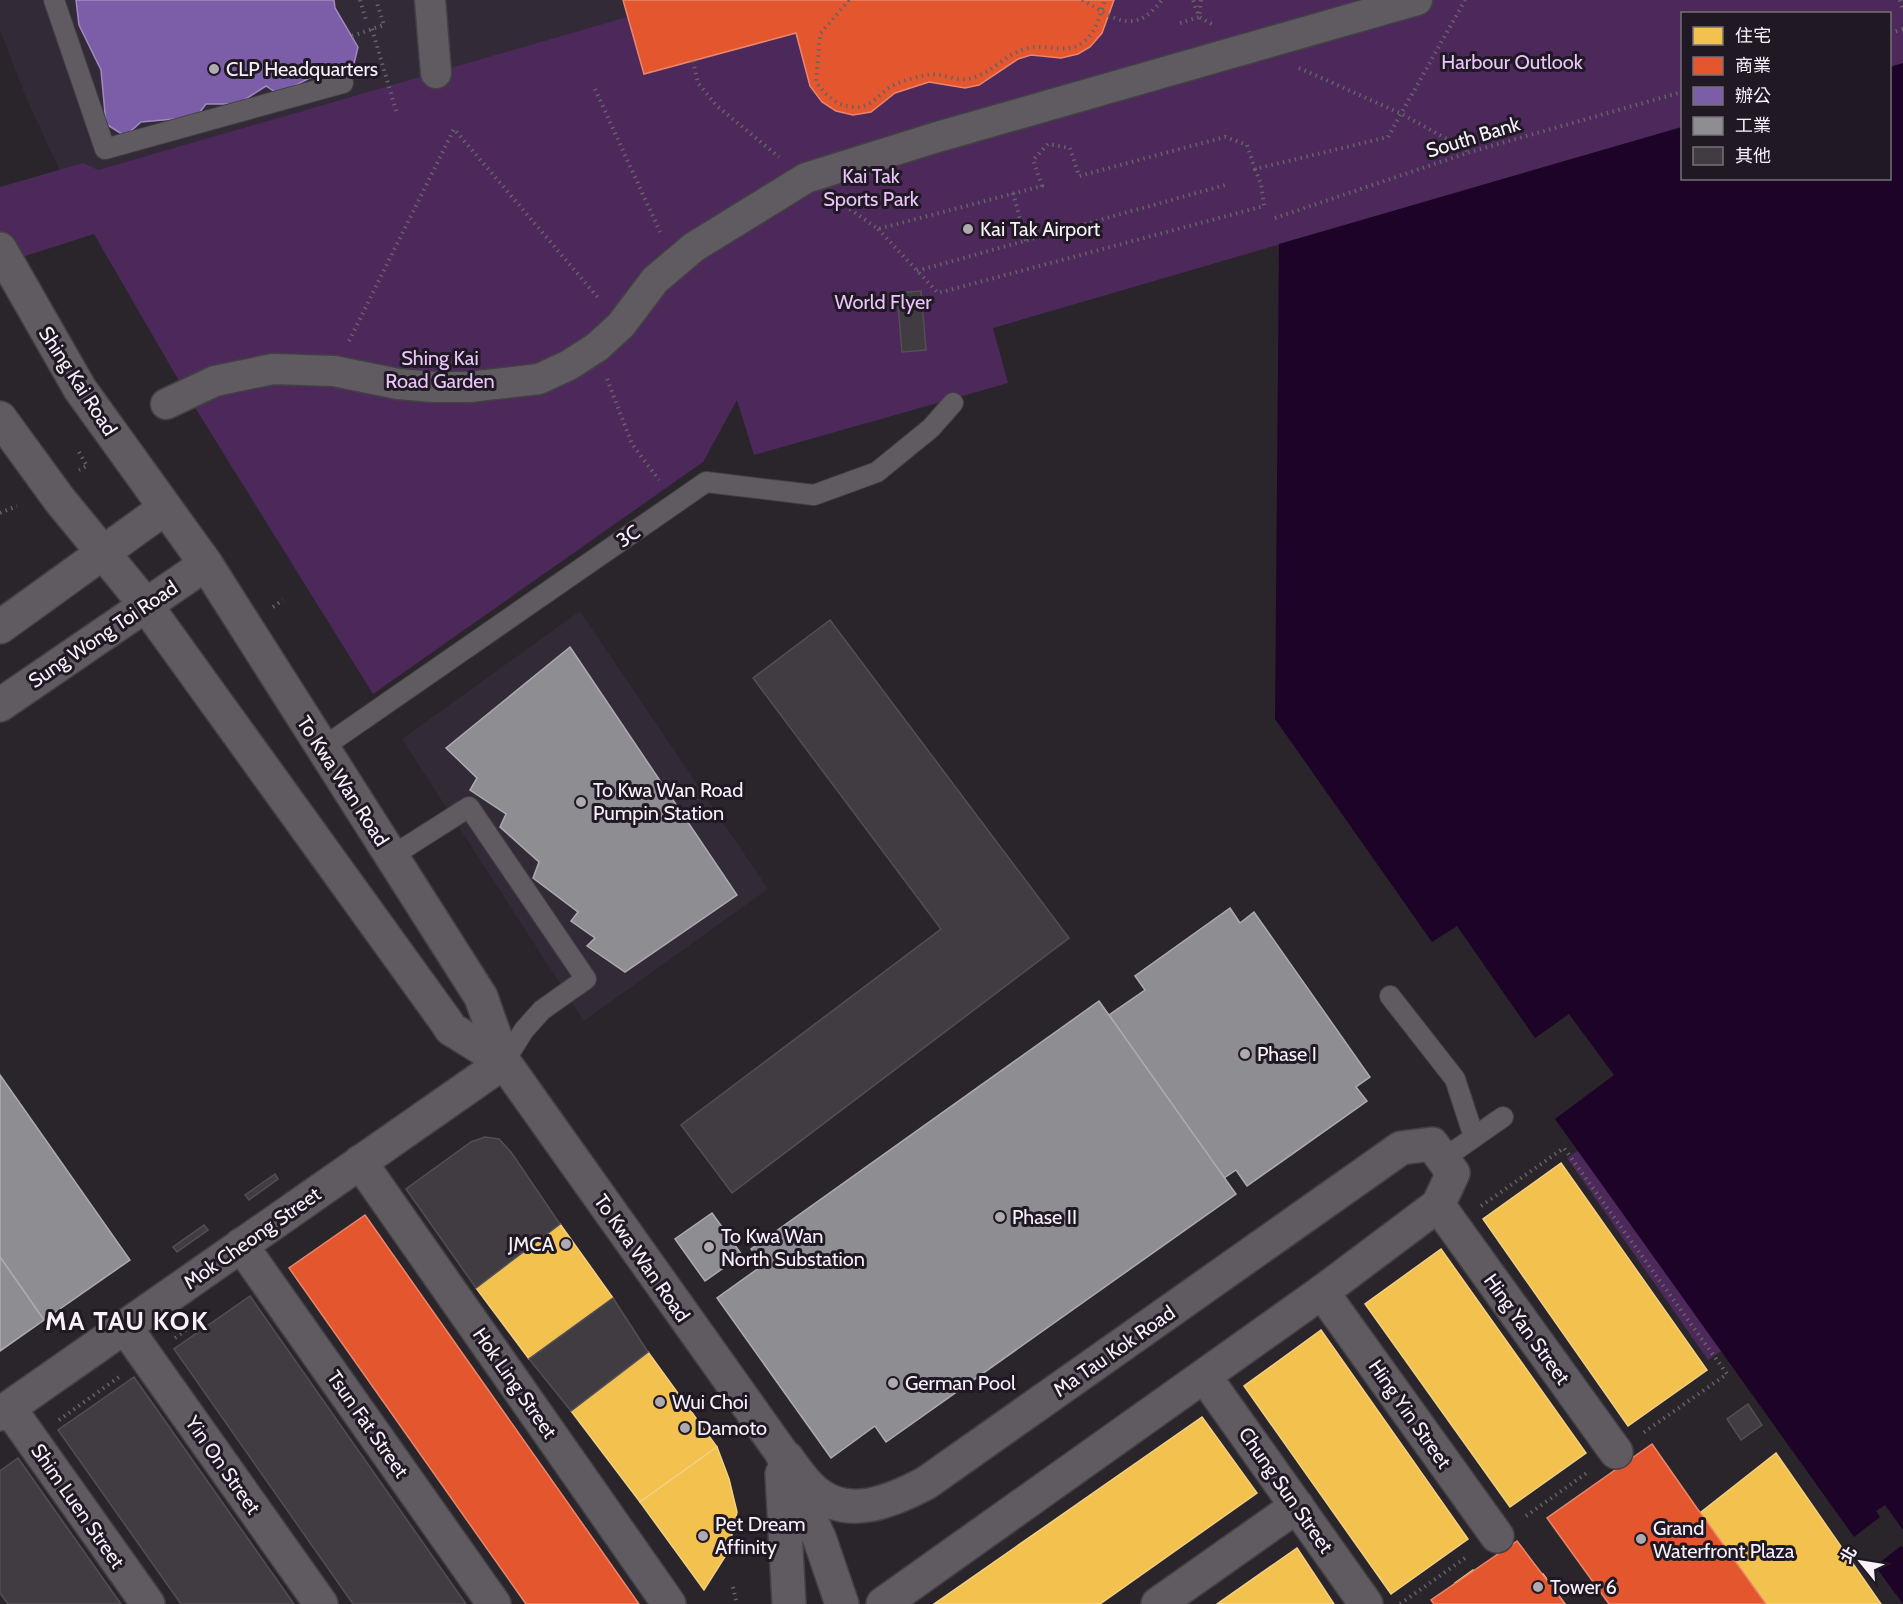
<svg xmlns="http://www.w3.org/2000/svg" width="1903" height="1604" font-family="Cabin,'Noto Sans TC',sans-serif">
  <style>
    .built { fill: #332a38 }
    .green { fill: #4c295a }
    .water { fill: #1e0329 }
    .homes { fill: #f2c14e; stroke: #f4d081; stroke-width: 1.5 }
    .shops { fill: #e4572e; stroke: #ea866b; stroke-width: 1.5 }
    .offices { fill: #7b5ea7; stroke: #a08ac0; stroke-width: 1.5 }
    .industry { fill: #8d8d92; stroke: #adabb1; stroke-width: 1.5 }
    .building { fill: #403c41; stroke: #524f54; stroke-width: 1.5 }
    .lines { fill: none; stroke-linecap: round; stroke-linejoin: round }
    .service-casing { stroke: #434045; stroke-width: 22 }
    .pedestrian-casing { stroke: #434045; stroke-width: 33 }
    .minor-casing { stroke: #434045; stroke-width: 36 }
    .tertiary-casing { stroke: #434045; stroke-width: 36 }
    .secondary-casing { stroke: #434045; stroke-width: 36 }
    .path { stroke: #656367; stroke-width: 4; stroke-dasharray: 1.5 4.5; stroke-linecap: butt }
    .service { stroke: #5f5b61; stroke-width: 20 }
    .pedestrian { stroke: #5f5b61; stroke-width: 30 }
    .minor { stroke: #5f5b61; stroke-width: 33 }
    .tertiary { stroke: #5f5b61; stroke-width: 33 }
    .secondary { stroke: #5f5b61; stroke-width: 33 }
    .path-bridge { stroke: #656367; stroke-width: 4; stroke-dasharray: 1.5 4.5; stroke-linecap: butt }
    .poi-dot { fill: #afaab1; stroke: #201923; stroke-width: 2 }
    .labels { text-anchor: middle; stroke-width: 6; stroke-linejoin: round; paint-order: stroke }
    .park-label { font-size: 20px; fill: #ebc4fc; stroke: #201923 }
    .poi-label { font-size: 20px; fill: #f7f2f9; stroke: #201923; text-anchor: start }
    .street-label { font-size: 20px; fill: #f7f2f9; stroke: #201923 }
    .district-label { font-size: 26px; font-weight: bold; letter-spacing: 1.5px; fill: #f7f2f9; stroke: #201923 }
  </style>
  <rect width="100%" height="100%" fill="#29252b"/>
  <g class="built">
    <path d="M 0,0 L 623,0 L 628,17 L 64,180 L 25,95 L 0,30 Z"/>
    <path d="M 580,611 L 768,889 L 584,1021 L 402,739 Z"/>
  </g>
  <g class="green">
    <path d="M 623,0 L 1903,0 L 1903,63 L 1890,67 L 1890,14 L 1682,14 L 1682,127 L 993,328 L 1008,383 L 754,455 L 737,400 L 703,462 L 373,694 L 186,393 L 94,234 L 0,264 L 0,187 L 83,163 L 98,170 L 627,17 Z"/>
    <path d="M 1579,1150 L 1721,1351 L 1708,1360 L 1567,1158 Z"/>
  </g>
  <g class="water">
    <path d="M 1903,63 L 1903,1530 L 1885,1505 L 1876,1511 L 1880,1517 L 1854,1537 L 1555,1119 L 1614,1075 L 1569,1014 L 1535,1038 L 1457,926 L 1432,942 L 1275,719 L 1279,244 L 1682,127 L 1682,178 L 1890,178 L 1890,67 Z"/>
    <path d="M 1901,1546 L 1903,1548 L 1903,1604 L 1875,1566 Z"/>
  </g>
  <g class="homes">
    <path d="M 1561,1163 L 1707,1370 L 1628,1426 L 1483,1219 Z"/>
    <path d="M 560,1224 L 613,1298 L 529,1359 L 476,1288 Z"/>
    <path d="M 1441,1249 L 1586,1453 L 1510,1507 L 1365,1304 Z"/>
    <path d="M 1321,1330 L 1468,1539 L 1391,1594 L 1244,1386 Z"/>
    <path d="M 648,1352 L 717,1447 L 640,1502 L 571,1411 Z"/>
    <path d="M 1202,1417 L 1257,1493 L 1100,1604 L 934,1604 Z"/>
    <path d="M 717,1447 L 729,1479 L 737,1512 L 728,1552 L 704,1590 L 640,1502 Z"/>
    <path d="M 1776,1453 L 1881,1604 L 1766,1604 L 1700,1513 Z"/>
    <path d="M 1297,1548 L 1334,1604 L 1217,1604 Z"/>
    <path d="M 1473,1570 L 1492,1596 L 1495,1595 L 1501,1603 L 1469,1604 L 1455,1583 Z"/>
    <path d="M 1543,1574 L 1565,1604 L 1511,1604 L 1507,1599 Z"/>
  </g>
  <g class="shops">
    <path d="M 623,0 L 1114,0 L 1102,33 L 1090,47 L 1078,54 L 1061,58 L 1031,55 L 1018,59 L 979,85 L 965,88 L 929,82 L 895,93 L 871,112 L 853,115 L 836,111 L 822,102 L 810,86 L 796,33 L 644,74 Z"/>
    <path d="M 365,1215 L 639,1604 L 526,1604 L 289,1268 Z"/>
    <path d="M 1652,1444 L 1694,1504 L 1766,1604 L 1609,1604 L 1547,1518 Z"/>
    <path d="M 1517,1541 L 1565,1604 L 1434,1604 L 1431,1600 Z"/>
  </g>
  <path class="offices" d="M 76,0 L 334,0 L 335,8 L 358,47 L 352,72 L 330,68 L 278,94 L 266,86 L 238,104 L 206,104 L 196,117 L 141,122 L 125,136 L 106,124 L 101,70 L 79,25 Z"/>
  <g class="industry">
    <path d="M 570,647 L 737,895 L 625,972 L 587,946 L 595,938 L 571,921 L 578,912 L 533,878 L 539,862 L 500,827 L 506,814 L 470,790 L 477,778 L 446,748 Z"/>
    <path d="M 1230,908 L 1240,923 L 1254,912 L 1370,1077 L 1356,1087 L 1367,1101 L 1247,1186 L 1236,1170 L 1224,1178 L 1109,1015 L 1145,990 L 1135,976 Z"/>
    <path d="M 1099,1001 L 1236,1194 L 886,1442 L 875,1426 L 831,1458 L 717,1298 L 763,1265 L 751,1249 Z"/>
    <path d="M 0,1075 L 130,1260 L 44,1320 L 0,1257 Z"/>
    <path d="M 712,1213 L 742,1255 L 705,1281 L 675,1239 Z"/>
    <path d="M 0,1257 L 44,1320 L 0,1351 Z"/>
  </g>
  <g class="building">
    <path d="M 921,291 L 926,350 L 902,352 L 897,293 Z"/>
    <path d="M 830,620 L 1069,938 L 732,1193 L 681,1125 L 941,929 L 753,678 Z"/>
    <path d="M 485,1137 L 499,1139 L 511,1152 L 560,1224 L 476,1288 L 406,1189 L 471,1142 Z"/>
    <path d="M 275,1174 L 278,1179 L 249,1200 L 245,1195 Z"/>
    <path d="M 204,1225 L 208,1230 L 177,1252 L 173,1247 Z"/>
    <path d="M 250,1296 L 466,1604 L 353,1604 L 174,1349 Z"/>
    <path d="M 613,1298 L 648,1352 L 571,1411 L 529,1359 Z"/>
    <path d="M 134,1377 L 294,1604 L 181,1604 L 58,1430 Z"/>
    <path d="M 1748,1404 L 1762,1425 L 1741,1440 L 1727,1419 Z"/>
    <path d="M 18,1458 L 121,1604 L 8,1604 L 0,1593 L 0,1471 Z"/>
  </g>
  <g class="lines">
    <defs>
      <g id="service">
        <path d="M 54,0 L 105,149 L 343,83"/>
        <path d="M 322,748 L 706,482 L 814,495 L 877,472 L 931,428 L 953,403"/>
        <path d="M 392,856 L 469,807 L 586,979 L 542,1010 L 524,1030 L 504,1062"/>
        <path d="M 1390,996 L 1455,1079 L 1474,1137"/>
        <path d="M 1443,1159 L 1503,1117"/>
      </g>
      <g id="pedestrian">
        <path d="M 430,0 L 436,73"/>
        <path d="M 166,404 L 215,381 L 273,369 L 334,371 L 398,384 L 433,387 L 469,387 L 539,379 L 569,365 L 597,347 L 621,325 L 655,280 L 694,247 L 806,178 L 934,138 L 1417,0"/>
      </g>
      <g id="minor">
        <path d="M 360,1162 L 669,1604"/>
        <path d="M 1438,1205 L 1616,1452"/>
        <path d="M 241,1245 L 494,1604"/>
        <path d="M 1322,1292 L 1497,1536"/>
        <path d="M 125,1327 L 321,1604"/>
        <path d="M 1205,1377 L 1366,1604"/>
        <path d="M 9,1408 L 148,1604"/>
        <path d="M 1158,1604 L 1297,1506"/>
      </g>
      <path id="tertiary" d="M 787,1458 C 794,1468 802,1479 810,1487 C 844,1522 890,1502 926,1483 L 1401,1148 L 1432,1144 L 1453,1173 L 1438,1205 L 1322,1292 L 883,1604"/>
      <g id="secondary">
        <path d="M 0,249 L 80,389 L 206,564 L 481,997 L 504,1062 L 781,1452 L 820,1540 L 842,1604"/>
        <path d="M 0,418 L 59,499 L 145,604 L 445,1020 L 451,1029 L 504,1062"/>
        <path d="M 0,627 L 165,508"/>
        <path d="M 0,705 L 206,564"/>
        <path d="M 0,1414 L 504,1062"/>
        <path d="M 782,1474 L 789,1604"/>
      </g>
    </defs>
    <use href="#service" class="service-casing"/>
    <use href="#pedestrian" class="pedestrian-casing"/>
    <use href="#minor" class="minor-casing"/>
    <use href="#tertiary" class="tertiary-casing"/>
    <use href="#secondary" class="secondary-casing"/>
    <g class="path">
      <path d="M 360,0 L 367,23"/>
      <path d="M 849,0 L 820,34 L 816,82 C 825,94 836,106 853,107 C 871,109 878,94 892,86 C 901,81 916,77 927,75 C 940,72 954,81 967,79 C 990,76 1005,53 1028,48 C 1047,43 1067,56 1085,41 C 1097,30 1100,14 1105,0"/>
      <path d="M 1201,0 L 1199,17 L 1212,24"/>
      <path d="M 1900,0 L 1903,10"/>
      <path d="M 1180,23 L 1199,17 L 1193,0"/>
      <path d="M 1890,33 L 1903,29"/>
      <path d="M 352,36 L 384,25 L 376,0"/>
      <path d="M 693,61 L 698,83 L 717,106 L 779,157"/>
      <path d="M 1299,68 L 1402,114 L 1470,152"/>
      <path d="M 595,89 L 660,232"/>
      <path d="M 1013,193 L 1026,241"/>
      <path d="M 840,202 L 878,229 L 1042,186 L 1033,160 L 1048,144 L 1070,148 L 1079,176 L 1225,137 L 1247,145 L 1255,169 L 1388,137 L 1465,0"/>
      <path d="M 1275,218 L 1470,152 L 1682,92"/>
      <path d="M 878,229 L 938,293 L 1264,206 L 1261,184 L 1255,169"/>
      <path d="M 917,271 L 1225,185"/>
      <path d="M 349,341 L 454,129 L 600,300"/>
      <path d="M 607,379 L 632,444 L 659,480"/>
      <path d="M 79,452 L 87,466 L 79,470"/>
      <path d="M 0,513 L 17,506"/>
      <path d="M 273,607 L 283,600"/>
      <path d="M 1481,1206 L 1564,1148 L 1727,1374 L 1643,1433"/>
      <path d="M 175,1338 L 200,1320"/>
      <path d="M 59,1420 L 119,1377"/>
      <path d="M 1526,1516 L 1588,1472"/>
      <path d="M 733,1587 L 737,1604"/>
      <path d="M 1400,1604 L 1468,1556"/>
    </g>
    <use href="#service" class="service"/>
    <use href="#pedestrian" class="pedestrian"/>
    <use href="#minor" class="minor"/>
    <use href="#tertiary" class="tertiary"/>
    <use href="#secondary" class="secondary"/>
    <g class="path-bridge">
      <path d="M 1082,0 C 1115,18 1133,37 1162,0"/>
      <path d="M 372,29 L 397,114"/>
    </g>
  </g>
  <g class="poi-dot">
    <circle cx="214" cy="69" r="6"/>
    <circle cx="968" cy="229" r="6"/>
    <circle cx="581" cy="802" r="6"/>
    <circle cx="1245" cy="1054" r="6"/>
    <circle cx="1000" cy="1217" r="6"/>
    <circle cx="566" cy="1244" r="6"/>
    <circle cx="709" cy="1247" r="6"/>
    <circle cx="893" cy="1383" r="6"/>
    <circle cx="660" cy="1402" r="6"/>
    <circle cx="685" cy="1428" r="6"/>
    <circle cx="703" cy="1536" r="6"/>
    <circle cx="1641" cy="1539" r="6"/>
    <circle cx="1538" cy="1587" r="6"/>
  </g>
  <g class="labels">
    <g class="park-label">
      <text x="1512" y="69">Harbour Outlook</text>
      <text x="871" y="183">Kai Tak<tspan x="871" dy="23">Sports Park</tspan></text>
      <text x="883" y="309">World Flyer</text>
      <text x="440" y="365">Shing Kai<tspan x="440" dy="23">Road Garden</tspan></text>
    </g>
    <g class="poi-label">
      <text x="226" y="76">CLP Headquarters</text>
      <text x="980" y="236">Kai Tak Airport</text>
      <text x="593" y="797">To Kwa Wan Road<tspan x="593" dy="23">Pumpin Station</tspan></text>
      <text x="1257" y="1061">Phase I</text>
      <text x="1012" y="1224">Phase II</text>
      <text x="721" y="1243">To Kwa Wan<tspan x="721" dy="23">North Substation</tspan></text>
      <text x="554" y="1251" text-anchor="end">JMCA</text>
      <text x="905" y="1390">German Pool</text>
      <text x="672" y="1409">Wui Choi</text>
      <text x="697" y="1435">Damoto</text>
      <text x="715" y="1531">Pet Dream<tspan x="715" dy="23">Affinity</tspan></text>
      <text x="1653" y="1535">Grand<tspan x="1653" dy="23">Waterfront Plaza</tspan></text>
      <text x="1550" y="1594">Tower 6</text>
    </g>
    <g class="street-label">
      <text transform="translate(1473 137) rotate(-17)" y="7">South Bank</text>
      <text transform="translate(78 381) rotate(57)" y="7">Shing Kai Road</text>
      <text transform="translate(628 536) rotate(-35)" y="7">3C</text>
      <text transform="translate(103 634) rotate(-34)" y="7">Sung Wong Toi Road</text>
      <text transform="translate(343 781) rotate(57)" y="7">To Kwa Wan Road</text>
      <text transform="translate(252 1238) rotate(-35)" y="7">Mok Cheong Street</text>
      <text transform="translate(642 1258) rotate(55)" y="7">To Kwa Wan Road</text>
      <text transform="translate(1527 1329) rotate(54)" y="7">Hing Yan Street</text>
      <text transform="translate(1114 1351) rotate(-35)" y="7">Ma Tau Kok Road</text>
      <text transform="translate(515 1383) rotate(55)" y="7">Hok Ling Street</text>
      <text transform="translate(1410 1414) rotate(55)" y="7">Hing Yin Street</text>
      <text transform="translate(368 1424) rotate(55)" y="7">Tsun Fat Street</text>
      <text transform="translate(223 1465) rotate(55)" y="7">Yin On Street</text>
      <text transform="translate(1286 1490) rotate(55)" y="7">Chung Sun Street</text>
      <text transform="translate(78 1506) rotate(55)" y="7">Shim Luen Street</text>
    </g>
    <g class="district-label">
      <text x="127" y="1330">MA TAU KOK</text>
    </g>
  </g>
  <rect x="1681" y="12" width="210" height="168" fill="#201923" stroke="#767079" stroke-width="1.5"/>
  <rect x="1693" y="27" width="30" height="18" fill="#f2c14e" stroke="#767079" stroke-width="1.5"/>
  <text x="1735" y="42" font-size="18" fill="#f7f2f9">住宅</text>
  <rect x="1693" y="57" width="30" height="18" fill="#e4572e" stroke="#767079" stroke-width="1.5"/>
  <text x="1735" y="72" font-size="18" fill="#f7f2f9">商業</text>
  <rect x="1693" y="87" width="30" height="18" fill="#7b5ea7" stroke="#767079" stroke-width="1.5"/>
  <text x="1735" y="102" font-size="18" fill="#f7f2f9">辦公</text>
  <rect x="1693" y="117" width="30" height="18" fill="#8d8d92" stroke="#767079" stroke-width="1.5"/>
  <text x="1735" y="132" font-size="18" fill="#f7f2f9">工業</text>
  <rect x="1693" y="147" width="30" height="18" fill="#403c41" stroke="#767079" stroke-width="1.5"/>
  <text x="1735" y="162" font-size="18" fill="#f7f2f9">其他</text>
  <g transform="translate(1861 1562) rotate(300)" stroke="#201923" stroke-width="4.5" paint-order="stroke">
  <path d="M0-4.5L10 22L0 15L-10 22Z" fill="#f7f2f9"/>
  <text y="-9" font-size="16" font-weight="bold" text-anchor="middle" fill="#f7f2f9">北</text>
  </g>
</svg>
